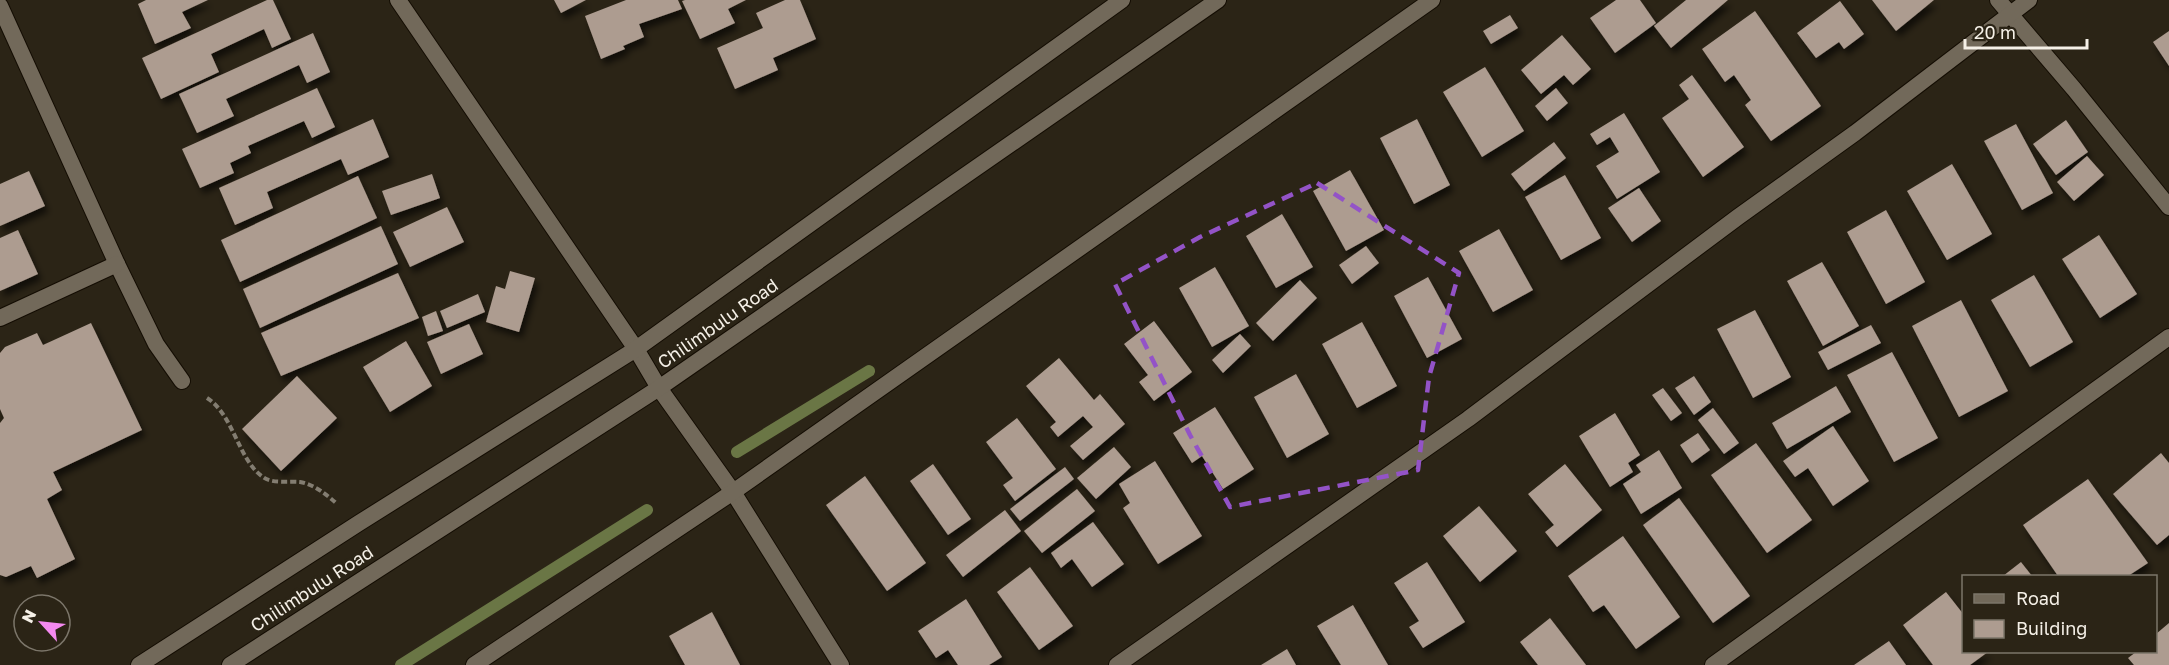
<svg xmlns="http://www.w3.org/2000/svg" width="2169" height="665" font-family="'Golos Text',sans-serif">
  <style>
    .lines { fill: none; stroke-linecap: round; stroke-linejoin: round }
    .stream { stroke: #6a7645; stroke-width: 12 }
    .building { fill: #ad9c90; filter: url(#shadow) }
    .minor-casing { stroke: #140d03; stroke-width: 18 }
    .secondary-casing { stroke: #140d03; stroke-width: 18 }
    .path { stroke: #837d71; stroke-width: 4; stroke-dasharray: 6 3; stroke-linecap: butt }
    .minor { stroke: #72695a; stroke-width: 16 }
    .secondary { stroke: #72695a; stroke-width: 16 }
    .marked { fill: none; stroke: #9353c7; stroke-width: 4.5; stroke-dasharray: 12 8; stroke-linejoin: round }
    .labels { text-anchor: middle; stroke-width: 6; stroke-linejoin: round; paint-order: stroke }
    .street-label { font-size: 18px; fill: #f5f0e7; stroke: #2b2416 }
  </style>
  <defs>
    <filter id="shadow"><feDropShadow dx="3.5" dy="6" stdDeviation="3" flood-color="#0009"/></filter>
  </defs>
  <rect width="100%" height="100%" fill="#2b2416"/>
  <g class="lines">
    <g class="stream">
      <path d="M 737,452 L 869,371"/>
      <path d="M 401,665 L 647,510"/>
    </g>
  </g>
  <g class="building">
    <path d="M 146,0 L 208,0 L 182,12 L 191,28 L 155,44 L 138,4 Z"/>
    <path d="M 267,0 L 273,0 L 291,39 L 272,48 L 264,29 L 211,54 L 219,72 L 161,99 L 142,58 Z"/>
    <path d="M 554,0 L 586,0 L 561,13 Z"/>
    <path d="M 626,0 L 678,0 L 682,9 L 639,24 L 644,37 L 623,46 L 625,49 L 601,59 L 585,16 Z"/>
    <path d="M 685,0 L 746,0 L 728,9 L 735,23 L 700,39 L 682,1 Z"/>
    <path d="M 785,0 L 800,0 L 816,39 L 773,58 L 778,70 L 735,89 L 717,48 L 763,28 L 756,13 Z"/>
    <path d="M 1616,0 L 1640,0 L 1656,23 L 1615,53 L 1590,18 Z"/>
    <path d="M 1686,0 L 1728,0 L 1671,48 L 1654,26 Z"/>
    <path d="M 1872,0 L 1934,0 L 1896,31 Z"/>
    <path d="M 1840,1 L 1864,34 L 1844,49 L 1839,42 L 1816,58 L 1797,33 Z"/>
    <path d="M 1755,11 L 1821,106 L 1771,141 L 1745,105 L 1751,100 L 1734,75 L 1725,82 L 1702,49 Z"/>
    <path d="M 1510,15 L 1518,28 L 1491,44 L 1483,31 Z"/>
    <path d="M 2169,31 L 2169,66 L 2153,42 Z"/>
    <path d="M 313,33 L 330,72 L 307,83 L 299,65 L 226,99 L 234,116 L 197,133 L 179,94 Z"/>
    <path d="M 1562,35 L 1591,69 L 1573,85 L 1564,75 L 1541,94 L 1521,70 Z"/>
    <path d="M 1485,67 L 1524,131 L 1482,157 L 1443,92 Z"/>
    <path d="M 1692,75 L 1744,147 L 1703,177 L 1662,118 L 1689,99 L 1679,85 Z"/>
    <path d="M 317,88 L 335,127 L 312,138 L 304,121 L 248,146 L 251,153 L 230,163 L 234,173 L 200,188 L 182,149 Z"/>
    <path d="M 1556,88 L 1568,103 L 1547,121 L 1535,106 Z"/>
    <path d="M 1624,113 L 1660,172 L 1617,199 L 1596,166 L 1619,152 L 1610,137 L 1597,145 L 1590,134 Z"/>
    <path d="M 373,119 L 389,157 L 348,175 L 341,159 L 267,192 L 273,208 L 235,225 L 219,188 Z"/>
    <path d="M 1417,119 L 1450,185 L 1414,204 L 1380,138 Z"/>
    <path d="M 2066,120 L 2088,152 L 2056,175 L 2033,144 Z"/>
    <path d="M 2016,124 L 2053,193 L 2022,210 L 1984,141 Z"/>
    <path d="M 1554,142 L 1566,158 L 1524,191 L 1511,174 Z"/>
    <path d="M 2087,156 L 2104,175 L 2074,201 L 2057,182 Z"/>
    <path d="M 1952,164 L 1992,234 L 1947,260 L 1907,191 Z"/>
    <path d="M 1350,170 L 1384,230 L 1346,251 L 1313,191 Z"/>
    <path d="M 29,171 L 45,206 L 0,226 L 0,184 Z"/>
    <path d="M 432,174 L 440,198 L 391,215 L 382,191 Z"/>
    <path d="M 1565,175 L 1601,238 L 1561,260 L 1525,197 Z"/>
    <path d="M 358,176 L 377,218 L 240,282 L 221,240 Z"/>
    <path d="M 1639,188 L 1661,221 L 1632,242 L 1608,208 Z"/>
    <path d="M 447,207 L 464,242 L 410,267 L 393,232 Z"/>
    <path d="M 1886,210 L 1925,282 L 1886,304 L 1847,232 Z"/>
    <path d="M 1282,214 L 1313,267 L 1276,288 L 1246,236 Z"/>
    <path d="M 381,226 L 398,264 L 260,328 L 243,289 Z"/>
    <path d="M 1499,229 L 1533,290 L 1493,312 L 1459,251 Z"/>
    <path d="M 18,230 L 38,274 L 0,291 L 0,238 Z"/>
    <path d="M 2099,235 L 2137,294 L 2100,318 L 2062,259 Z"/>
    <path d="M 1366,246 L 1379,263 L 1352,284 L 1339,265 Z"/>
    <path d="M 1822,262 L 1859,326 L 1823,346 L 1787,281 Z"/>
    <path d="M 1215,267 L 1249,326 L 1212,347 L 1179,288 Z"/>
    <path d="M 510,271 L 535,278 L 519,332 L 486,322 L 496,286 L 505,289 Z"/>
    <path d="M 398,273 L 419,318 L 281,376 L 261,333 Z"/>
    <path d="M 2034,275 L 2073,342 L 2030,367 L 1991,300 Z"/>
    <path d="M 1428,277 L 1462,339 L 1427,358 L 1394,296 Z"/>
    <path d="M 1300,280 L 1317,298 L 1273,341 L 1256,323 Z"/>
    <path d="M 478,294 L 485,312 L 447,328 L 440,311 Z"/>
    <path d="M 1961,300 L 2008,391 L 1959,417 L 1912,326 Z"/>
    <path d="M 1755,310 L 1791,377 L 1753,398 L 1717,329 Z"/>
    <path d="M 436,311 L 443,331 L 428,336 L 422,317 Z"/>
    <path d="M 1154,321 L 1192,372 L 1154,401 L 1139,382 L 1148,375 L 1124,344 Z"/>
    <path d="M 1362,322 L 1397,386 L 1357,408 L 1322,344 Z"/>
    <path d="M 91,323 L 142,430 L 53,472 L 62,490 L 47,499 L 75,559 L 37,578 L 31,566 L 6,577 L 0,575 L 0,423 L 4,418 L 0,409 L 0,353 L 5,347 L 37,333 L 43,345 Z"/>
    <path d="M 469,324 L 483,354 L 441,374 L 427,342 Z"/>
    <path d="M 1871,325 L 1881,343 L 1828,370 L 1818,352 Z"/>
    <path d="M 1240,334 L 1251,346 L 1223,373 L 1212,360 Z"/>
    <path d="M 406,341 L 432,386 L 390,412 L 363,367 Z"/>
    <path d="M 1892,352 L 1938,438 L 1894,462 L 1847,375 Z"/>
    <path d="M 1059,358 L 1094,400 L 1100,394 L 1125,424 L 1083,460 L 1070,446 L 1093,427 L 1083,416 L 1058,437 L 1050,427 L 1056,422 L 1026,386 Z"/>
    <path d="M 1296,374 L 1329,434 L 1287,458 L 1254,397 Z"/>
    <path d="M 297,376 L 337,418 L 281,471 L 242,429 Z"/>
    <path d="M 1694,376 L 1711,402 L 1694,415 L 1675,388 Z"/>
    <path d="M 1836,386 L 1851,412 L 1787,449 L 1772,423 Z"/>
    <path d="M 1663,388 L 1682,413 L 1671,421 L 1652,395 Z"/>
    <path d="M 1215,407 L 1254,469 L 1223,489 L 1202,456 L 1192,463 L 1173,433 Z"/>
    <path d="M 1713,408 L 1739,443 L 1724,454 L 1698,420 Z"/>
    <path d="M 1615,413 L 1640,455 L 1628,463 L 1633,472 L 1610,487 L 1579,436 Z"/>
    <path d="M 1017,418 L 1056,469 L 1015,501 L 1003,485 L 1013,478 L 986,442 Z"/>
    <path d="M 1833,426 L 1869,481 L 1833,506 L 1808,468 L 1795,477 L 1783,461 Z"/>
    <path d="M 1698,433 L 1710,450 L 1692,463 L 1680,445 Z"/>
    <path d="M 1756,443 L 1812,520 L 1767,553 L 1711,475 Z"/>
    <path d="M 1114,447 L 1131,467 L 1096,499 L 1077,478 Z"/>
    <path d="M 1659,450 L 1682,488 L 1641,514 L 1623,484 L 1641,472 L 1636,465 Z"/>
    <path d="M 2161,453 L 2169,463 L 2169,535 L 2157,545 L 2113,494 Z"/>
    <path d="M 1155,461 L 1202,536 L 1158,564 L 1123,508 L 1130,503 L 1119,484 Z"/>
    <path d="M 933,464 L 971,519 L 948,535 L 910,481 Z"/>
    <path d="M 1565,464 L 1602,510 L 1557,547 L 1545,532 L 1554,525 L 1528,494 Z"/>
    <path d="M 1065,467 L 1074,479 L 1020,521 L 1010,509 Z"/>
    <path d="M 865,476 L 926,563 L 887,591 L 826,505 Z"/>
    <path d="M 2088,479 L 2148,563 L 2128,576 L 2058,576 L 2023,525 Z"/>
    <path d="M 1077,489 L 1095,511 L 1042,553 L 1024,531 Z"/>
    <path d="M 1679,498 L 1750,596 L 1713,623 L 1643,525 Z"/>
    <path d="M 1479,506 L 1517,551 L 1480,582 L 1443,536 Z"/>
    <path d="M 1005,510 L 1021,531 L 963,577 L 946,555 Z"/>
    <path d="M 1093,522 L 1124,564 L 1092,587 L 1072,559 L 1061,568 L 1051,553 Z"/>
    <path d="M 1623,536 L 1680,617 L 1636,649 L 1604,605 L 1593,612 L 1568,576 Z"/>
    <path d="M 1427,562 L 1465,622 L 1423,648 L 1409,627 L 1419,621 L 1394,583 Z"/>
    <path d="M 2021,562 L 2032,576 L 2003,576 Z"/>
    <path d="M 1030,567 L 1073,626 L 1039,650 L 997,592 Z"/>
    <path d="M 1946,592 L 1964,615 L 1964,652 L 1988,652 L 1970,665 L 1933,665 L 1903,625 Z"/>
    <path d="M 966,599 L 1002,657 L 989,665 L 958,665 L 948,650 L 936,658 L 918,631 Z"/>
    <path d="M 1353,605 L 1388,665 L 1341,665 L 1317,626 Z"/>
    <path d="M 712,612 L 740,665 L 685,665 L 669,636 Z"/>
    <path d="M 1550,618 L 1586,665 L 1538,665 L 1520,642 Z"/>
    <path d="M 2169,623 L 2169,665 L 2134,665 L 2128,658 L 2136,652 L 2156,652 L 2156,634 Z"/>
    <path d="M 1889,641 L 1906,665 L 1854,665 Z"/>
    <path d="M 1287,649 L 1296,665 L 1261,665 Z"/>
  </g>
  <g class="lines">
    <defs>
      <g id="minor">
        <path d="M 398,0 L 636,349 L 659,388 L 733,492 L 841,665"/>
        <path d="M 1998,0 L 2074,89 L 2169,207"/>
        <path d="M 0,6 L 117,264 L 156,344 L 182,381"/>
        <path d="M 0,318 L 117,264"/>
        <path d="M 474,665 L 733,492 L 1432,0"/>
        <path d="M 1117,665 L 1468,419 L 1738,217 L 1855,133 L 2029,0"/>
        <path d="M 1713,665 L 2169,337"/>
      </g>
      <g id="secondary">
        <path d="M 139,665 L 359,523 L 636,349 L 1122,0"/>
        <path d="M 230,665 L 659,388 L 1218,0"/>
      </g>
    </defs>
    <use href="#minor" class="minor-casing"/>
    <use href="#secondary" class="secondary-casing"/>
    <path class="path" d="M 207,398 C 234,415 238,460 263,477 C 272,484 289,481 300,482 C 313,484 326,494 336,503"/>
    <use href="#minor" class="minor"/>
    <use href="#secondary" class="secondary"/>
  </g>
  <path class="marked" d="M 1317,183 L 1459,273 L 1429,377 L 1418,470 L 1230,507 L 1190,435 L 1115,284 L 1200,237 Z"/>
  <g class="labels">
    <g class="street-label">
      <text transform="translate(718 324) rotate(-35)" y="6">Chilimbulu Road</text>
      <text transform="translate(312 589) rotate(-33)" y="6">Chilimbulu Road</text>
    </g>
  </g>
  <rect x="1962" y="575" width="195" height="78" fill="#2b2416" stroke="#7c766a" stroke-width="1.5"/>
  <rect x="1974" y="594" width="30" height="9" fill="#72695a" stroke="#7c766a" stroke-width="1.5"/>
  <text x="2016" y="605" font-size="18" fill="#f5f0e7">Road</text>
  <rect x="1974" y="620" width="30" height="18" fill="#ad9c90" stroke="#7c766a" stroke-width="1.5"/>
  <text x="2016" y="635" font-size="18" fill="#f5f0e7">Building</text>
  <g transform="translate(42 623) rotate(297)"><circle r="28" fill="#2b2416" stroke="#7c766a" stroke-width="1.5"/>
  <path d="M0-4.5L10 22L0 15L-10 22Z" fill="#f489f0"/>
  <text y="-9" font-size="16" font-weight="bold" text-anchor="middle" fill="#f5f0e7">N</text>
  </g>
  <path d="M1965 39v9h122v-9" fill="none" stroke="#f5f0e7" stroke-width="3"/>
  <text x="1974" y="39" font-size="18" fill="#f5f0e7" stroke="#2b2416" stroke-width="4.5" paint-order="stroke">20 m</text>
</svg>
